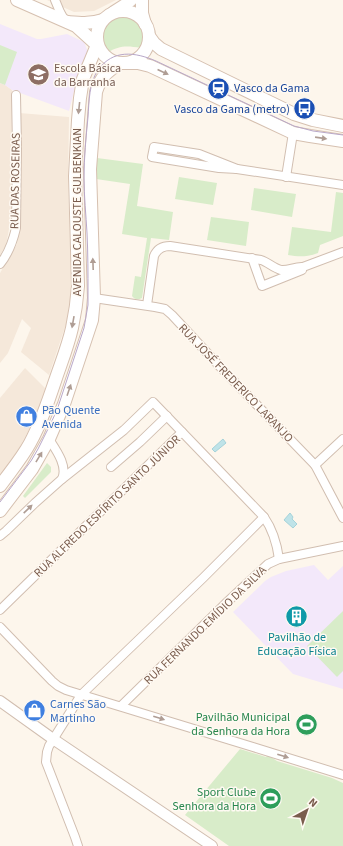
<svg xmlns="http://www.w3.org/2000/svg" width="343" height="846" font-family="'Source Sans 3',sans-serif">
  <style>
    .residential { fill: #f5e8da }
    .education { fill: #f3e8fa }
    .green { fill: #d8ecc9 }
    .water { fill: #bfe3e8; stroke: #a5d3da }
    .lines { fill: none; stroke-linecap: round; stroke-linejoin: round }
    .minor-casing { stroke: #d1beb0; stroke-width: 10 }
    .tertiary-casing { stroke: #d1beb0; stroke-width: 12 }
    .secondary-casing { stroke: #d6c0b0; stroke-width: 14 }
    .minor { stroke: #fff; stroke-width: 8 }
    .tertiary { stroke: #fff; stroke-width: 10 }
    .secondary { stroke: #fff; stroke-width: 12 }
    .tram { stroke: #b9a8c9; stroke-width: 1 }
    .oneway { fill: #af9d94 }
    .labels { text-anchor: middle; stroke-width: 3; stroke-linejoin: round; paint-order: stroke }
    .education-label { font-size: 12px; fill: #785e54; stroke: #fffaf3; text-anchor: start }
    .transit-label { font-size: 12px; fill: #164399; stroke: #fffaf3; text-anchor: start }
    .street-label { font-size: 12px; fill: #7a5c4d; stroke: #fffaf3 }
    .shop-label { font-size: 12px; fill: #366cbe; stroke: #fffaf3; text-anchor: start }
    .culture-label { font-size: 12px; fill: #0d838f; stroke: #fffaf3 }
    .leisure-label { font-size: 12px; fill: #27864d; stroke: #fffaf3; text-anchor: end }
  </style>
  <rect width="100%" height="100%" fill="#fdf6ec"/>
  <g class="residential">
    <path d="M 47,0 L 116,0 L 94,11 L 74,12 Z"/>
    <path d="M 0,83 L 5,85 L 12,90 L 11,218 L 6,245 L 0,255 Z"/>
    <path d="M 19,113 L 69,117 L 68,184 L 70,246 L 74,278 L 66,324 L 49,375 L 21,352 L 31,328 L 22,319 L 8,353 L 0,363 L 0,273 L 17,244 L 21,205 Z"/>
    <path d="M 25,368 L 47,390 L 31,426 L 4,476 L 0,474 L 0,398 Z"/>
  </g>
  <g class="education">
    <path d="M 0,24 L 37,39 L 41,39 L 67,34 L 84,42 L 88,52 L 80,67 L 69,111 L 12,90 L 5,85 L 0,83 Z"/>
    <path d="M 314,565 L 328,580 L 343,566 L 343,689 L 293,674 L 233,612 L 265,581 L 271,577 L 286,571 Z"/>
  </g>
  <g class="green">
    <path d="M 122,16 C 139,19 148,31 141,48 C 127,46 120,45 107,53 C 96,36 102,20 122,16 Z"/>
    <path d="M 0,45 L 17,52 L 5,85 L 0,83 Z"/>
    <path d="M 97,158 L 143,164 L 137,206 L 173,212 L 169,240 L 151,238 L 142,298 C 138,300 135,300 132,296 L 135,276 L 141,277 L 147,238 L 122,234 L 130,184 L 96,179 Z"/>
    <path d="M 179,177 L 217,183 L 213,205 L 175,199 Z"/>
    <path d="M 254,188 L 296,194 L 292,217 L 251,210 Z"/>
    <path d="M 336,192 L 343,193 L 343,236 L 320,245 L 318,253 C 308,257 299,257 288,255 L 292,227 L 331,232 Z"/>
    <path d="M 211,217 L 249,222 L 246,246 L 207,240 Z"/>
    <path d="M 47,463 L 51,467 L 51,472 L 25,498 L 23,496 Z"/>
    <path d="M 343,611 L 343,671 L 337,677 L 307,646 Z"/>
    <path d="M 240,749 L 266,757 L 268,755 L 277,761 L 332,778 L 343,783 L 343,846 L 229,846 L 185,815 Z"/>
  </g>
  <g class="water">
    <path d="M 223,439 L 226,443 L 215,452 L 212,449 Z"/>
    <path d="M 290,513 L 293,517 L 292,519 L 297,524 L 293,528 L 284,520 Z"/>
  </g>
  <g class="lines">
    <defs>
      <g id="minor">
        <path d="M 55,0 L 60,12 L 65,21"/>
        <path d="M 154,147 L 199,154 L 237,169 L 219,168 L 152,157 Z"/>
        <path d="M 237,169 L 343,185"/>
        <path d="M 286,177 L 293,133"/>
        <path d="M 252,258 L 262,286 L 302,270"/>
        <path d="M 0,264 C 9,253 13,241 16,228 L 17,147 L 16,95"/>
        <path d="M 94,298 L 155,307 L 165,309 L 172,315 L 224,371 L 315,465 L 343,518"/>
        <path d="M 147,305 L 154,256 C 157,249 163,246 170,246 L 261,260 C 268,262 273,268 281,270 C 288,271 296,266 303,267 L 343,252"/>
        <path d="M 315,465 L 343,439"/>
        <path d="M 111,467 L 140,442 L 167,416"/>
        <path d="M 62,479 L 124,430 L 153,402 L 182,432"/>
        <path d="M 0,536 L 6,531 L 35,503 L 62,479 C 68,466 56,450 49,439"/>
        <path d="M 0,610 L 182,432 L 264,517 C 273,530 277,544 279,559"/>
        <path d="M 0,627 L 52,681 L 58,686 L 66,690 L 253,747 L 343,775"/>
        <path d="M 121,706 L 225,604 L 268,564 L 279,559 L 343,546"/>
        <path d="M 78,846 L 75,837 L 46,762 L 47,752 L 49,746 L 81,695 L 203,578 L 264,517"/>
      </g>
      <path id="tertiary" d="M 0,701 L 53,739 L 212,846"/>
      <g id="secondary">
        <path d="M 17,0 L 76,26 L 97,45"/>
        <path d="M 142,0 L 142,13 L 145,24"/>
        <circle cx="123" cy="37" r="26"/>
        <path d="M 114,12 L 125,5 L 131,0"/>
        <path d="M 68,22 C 81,23 91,24 103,20"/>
        <path d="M 149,36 L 154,43 L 161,49 L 294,114 L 313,120 L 343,126"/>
        <path d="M 125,63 L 138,63 L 150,66 L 293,133 L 310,136 L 343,141"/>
        <path d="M 0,486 C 10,472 22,458 30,443 C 41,423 48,402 55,381 C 61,363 68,346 72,328 C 75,314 77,300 78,286 L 75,176 L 78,120 L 80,98 L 83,79 L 97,45"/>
        <path d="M 0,511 L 32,469 L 49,439 L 64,404 L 92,320 L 94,298 L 90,169 L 96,92 C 101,76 107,72 120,63"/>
      </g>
    </defs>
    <use href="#minor" class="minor-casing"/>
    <use href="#tertiary" class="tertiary-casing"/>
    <use href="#secondary" class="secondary-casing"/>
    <use href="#minor" class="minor"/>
    <use href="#tertiary" class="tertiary"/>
    <use href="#secondary" class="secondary"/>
    <path class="tram" d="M 0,502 L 31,461 L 38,449 L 50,425 L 57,410 L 84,328 L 88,305 L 88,294 C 88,273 88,253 87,233 C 86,215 84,196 84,178 C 84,158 86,137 88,117 C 89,102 89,83 98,70 C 113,49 135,52 156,61 L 294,126 L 313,131 L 343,135"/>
  </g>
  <defs><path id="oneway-solid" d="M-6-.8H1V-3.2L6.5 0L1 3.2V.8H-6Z"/></defs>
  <g class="oneway">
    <use href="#oneway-solid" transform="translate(163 72) rotate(25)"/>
    <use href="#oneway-solid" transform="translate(79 108) rotate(96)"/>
    <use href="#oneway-solid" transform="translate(321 138) rotate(8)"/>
    <use href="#oneway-solid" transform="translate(93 264) rotate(-92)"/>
    <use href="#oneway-solid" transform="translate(73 322) rotate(100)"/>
    <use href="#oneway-solid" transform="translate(69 390) rotate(-71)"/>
    <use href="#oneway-solid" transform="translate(39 457) rotate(-59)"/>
    <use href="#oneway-solid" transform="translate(28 509) rotate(-44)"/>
    <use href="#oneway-solid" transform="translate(159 718) rotate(17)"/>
    <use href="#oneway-solid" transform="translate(283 756) rotate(18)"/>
  </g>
  <defs>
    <symbol id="school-disc" viewBox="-11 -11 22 22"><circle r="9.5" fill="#8d6e63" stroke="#fffaf3"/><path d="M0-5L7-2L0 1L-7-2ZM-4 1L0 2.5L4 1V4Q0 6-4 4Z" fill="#fff"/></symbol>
    <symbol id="station-disc" viewBox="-11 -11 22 22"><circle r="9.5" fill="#1a4fb4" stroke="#fffaf3"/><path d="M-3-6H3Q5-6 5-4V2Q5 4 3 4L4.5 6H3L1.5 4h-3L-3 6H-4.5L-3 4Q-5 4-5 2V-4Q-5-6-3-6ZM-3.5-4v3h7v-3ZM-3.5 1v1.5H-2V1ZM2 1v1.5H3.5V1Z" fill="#fff"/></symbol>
    <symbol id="bus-disc" viewBox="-11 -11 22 22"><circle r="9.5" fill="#1a4fb4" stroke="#fffaf3"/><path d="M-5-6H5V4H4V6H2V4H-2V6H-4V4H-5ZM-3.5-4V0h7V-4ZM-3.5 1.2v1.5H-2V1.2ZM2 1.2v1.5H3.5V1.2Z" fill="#fff"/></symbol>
    <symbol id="shop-disc" viewBox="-11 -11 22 22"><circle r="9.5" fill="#3f7fe0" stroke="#fffaf3"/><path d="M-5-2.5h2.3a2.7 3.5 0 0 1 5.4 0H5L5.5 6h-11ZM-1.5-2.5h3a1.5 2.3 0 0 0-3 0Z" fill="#fff"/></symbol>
    <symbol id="building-disc" viewBox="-11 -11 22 22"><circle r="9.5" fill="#0f9aa8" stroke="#fffaf3"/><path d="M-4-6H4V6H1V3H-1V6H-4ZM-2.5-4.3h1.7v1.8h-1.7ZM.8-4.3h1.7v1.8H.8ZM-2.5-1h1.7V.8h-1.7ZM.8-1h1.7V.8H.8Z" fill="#fff"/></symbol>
    <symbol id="stadium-disc" viewBox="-11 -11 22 22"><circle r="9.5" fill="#2e9e5b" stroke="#fffaf3"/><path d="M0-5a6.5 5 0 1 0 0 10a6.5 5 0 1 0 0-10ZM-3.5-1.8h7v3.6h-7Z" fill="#fff"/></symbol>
  </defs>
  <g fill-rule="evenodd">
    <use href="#school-disc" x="26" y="62" width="25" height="25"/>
    <use href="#station-disc" x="206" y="76" width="25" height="25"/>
    <use href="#bus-disc" x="292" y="96" width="25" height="25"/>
    <use href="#shop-disc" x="14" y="404" width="25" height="25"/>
    <use href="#building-disc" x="284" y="604" width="25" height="25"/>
    <use href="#shop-disc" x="22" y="698" width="25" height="25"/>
    <use href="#stadium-disc" x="294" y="712" width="25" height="25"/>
    <use href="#stadium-disc" x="258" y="786" width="25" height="25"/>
  </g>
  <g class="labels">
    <g class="education-label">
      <text x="54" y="72">Escola Básica<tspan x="54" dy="14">da Barranha</tspan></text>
    </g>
    <g class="transit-label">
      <text x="234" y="92">Vasco da Gama</text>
      <text x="290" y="113" text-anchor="end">Vasco da Gama (metro)</text>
    </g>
    <g class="street-label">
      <text transform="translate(15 181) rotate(-89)" y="4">RUA DAS ROSEIRAS</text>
      <text transform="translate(77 212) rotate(-90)" y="4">AVENIDA CALOUSTE GULBENKIAN</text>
      <text transform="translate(236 383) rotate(46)" y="4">RUA JOSÉ FREDERICO LARANJO</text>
      <text transform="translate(107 506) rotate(-44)" y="4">RUA ALFREDO ESPÍRITO SANTO JÚNIOR</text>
      <text transform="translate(205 625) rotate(-44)" y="4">RUA FERNANDO EMÍDIO DA SILVA</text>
    </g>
    <g class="shop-label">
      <text x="42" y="414">Pão Quente<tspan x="42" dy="14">Avenida</tspan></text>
      <text x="50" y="708">Carnes São<tspan x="50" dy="14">Martinho</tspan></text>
    </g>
    <g class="culture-label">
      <text x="297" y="641">Pavilhão de<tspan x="297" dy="14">Educação Física</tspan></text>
    </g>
    <g class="leisure-label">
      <text x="290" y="721">Pavilhão Municipal<tspan x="290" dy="14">da Senhora da Hora</tspan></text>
      <text x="256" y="796">Sport Clube<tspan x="256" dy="14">Senhora da Hora</tspan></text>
    </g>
  </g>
  <g transform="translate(307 810) rotate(40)" stroke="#fffaf3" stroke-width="3" paint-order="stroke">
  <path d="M0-3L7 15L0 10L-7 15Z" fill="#7a5c4d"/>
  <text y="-6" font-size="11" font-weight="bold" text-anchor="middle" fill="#7a5c4d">N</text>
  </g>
</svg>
